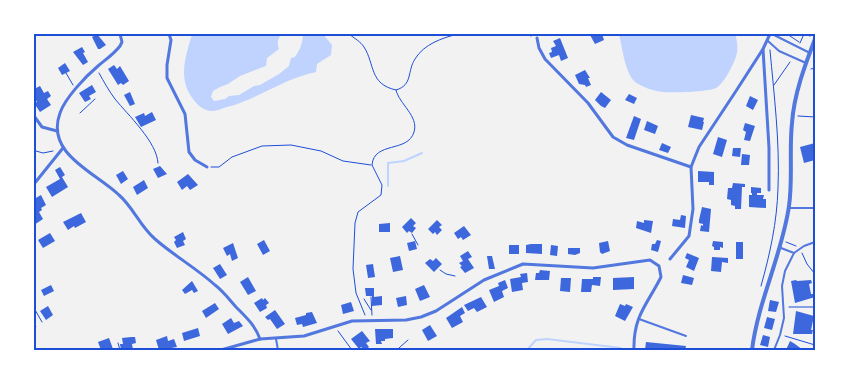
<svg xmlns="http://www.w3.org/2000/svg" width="849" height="384" font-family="Commissioner,sans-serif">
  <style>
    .water { fill: #bfd3fe }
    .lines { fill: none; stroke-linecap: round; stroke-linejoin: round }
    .stream { stroke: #bfd3fe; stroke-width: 2 }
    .building { fill: #3d67dc }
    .path { stroke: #1d4ed8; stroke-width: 1 }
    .service { stroke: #5277de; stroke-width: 2 }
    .minor { stroke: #5277de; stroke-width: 3 }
    .tertiary { stroke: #5277de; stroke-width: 4 }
    .neatline { fill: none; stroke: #1d4ed8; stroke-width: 2 }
  </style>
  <rect width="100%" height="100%" fill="#f2f2f2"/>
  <g class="water">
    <path d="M 192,34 L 282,34 C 277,39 277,43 279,49 L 267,58 L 266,66 L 240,76 L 228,84 L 220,87 L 213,91 L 211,97 L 214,101 L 225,99 L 229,96 L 239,95 L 254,86 L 260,85 L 279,74 L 289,66 L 291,58 L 295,57 C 300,50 303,42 303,34 L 323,34 L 332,45 L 331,55 L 317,64 L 316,72 C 285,78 258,99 227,107 C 223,108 217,111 212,111 C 203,111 196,104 191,96 C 178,76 186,56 192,34 Z"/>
    <path d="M 619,34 L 735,34 C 737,40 738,46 737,53 C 735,62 724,84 716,88 C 709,92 671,93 663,92 C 654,91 641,87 634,81 C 625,72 622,46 619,34 Z"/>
  </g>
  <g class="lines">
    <g class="stream">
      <path d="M 388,186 L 388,163 L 404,161 L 422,153"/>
      <path d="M 527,350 L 536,340 L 547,339 L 621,348 L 622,350"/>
    </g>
  </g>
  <g class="building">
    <path d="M 97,34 L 106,45 L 100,49 L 98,49 L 92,37 Z"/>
    <path d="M 591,34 L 602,34 L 604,40 L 595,44 L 590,35 Z"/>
    <path d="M 560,38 L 568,58 L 561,61 L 559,55 L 551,58 L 549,53 L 552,52 L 551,48 L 556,46 L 553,41 Z"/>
    <path d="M 82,47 L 85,52 L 83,53 L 88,62 L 83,65 L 73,52 Z"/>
    <path d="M 65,63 L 70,71 L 62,75 L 58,68 Z"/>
    <path d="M 114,65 L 117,69 L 120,66 L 129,81 L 123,85 L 121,83 L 118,85 L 108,69 Z"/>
    <path d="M 585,70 L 590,78 L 588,78 L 591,85 L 586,87 L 585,85 L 579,84 L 575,75 Z"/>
    <path d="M 92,85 L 96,92 L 89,96 L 91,99 L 85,102 L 79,93 Z"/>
    <path d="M 40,86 L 44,93 L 48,91 L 51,96 L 47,99 L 51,105 L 40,112 L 34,103 L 37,102 L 34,97 L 34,89 Z"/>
    <path d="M 130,92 L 135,104 L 130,106 L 124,95 Z"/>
    <path d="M 601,92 L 611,100 L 605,108 L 601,106 L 595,100 Z"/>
    <path d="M 629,94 L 637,98 L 634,104 L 625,100 Z"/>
    <path d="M 750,96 L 758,100 L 753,110 L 746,106 Z"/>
    <path d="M 152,112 L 156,120 L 141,127 L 135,117 L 144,113 L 145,116 Z"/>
    <path d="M 691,115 L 704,118 L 703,122 L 704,122 L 702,130 L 688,127 Z"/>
    <path d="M 634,116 L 641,119 L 634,140 L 626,138 Z"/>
    <path d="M 647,121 L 658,126 L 655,134 L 644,130 Z"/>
    <path d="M 745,123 L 755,126 L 750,141 L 744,140 L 746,132 L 743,130 Z"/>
    <path d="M 718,137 L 727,140 L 722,157 L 713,154 Z"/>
    <path d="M 662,143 L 671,147 L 668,153 L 659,150 Z"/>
    <path d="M 815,143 L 815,160 L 804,163 L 800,147 Z"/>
    <path d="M 733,148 L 741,148 L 740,157 L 732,156 Z"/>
    <path d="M 742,154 L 750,155 L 749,165 L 741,165 Z"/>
    <path d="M 160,166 L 167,174 L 158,178 L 153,169 Z"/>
    <path d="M 60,167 L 65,175 L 62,177 L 68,187 L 52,197 L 46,187 L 60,179 L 55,170 Z"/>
    <path d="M 123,171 L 128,179 L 121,184 L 116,175 Z"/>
    <path d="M 698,171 L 714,172 L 714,185 L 709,185 L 709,182 L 698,182 Z"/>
    <path d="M 188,174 L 198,185 L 190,190 L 187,186 L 182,190 L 177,182 Z"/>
    <path d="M 144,180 L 148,188 L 137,195 L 133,187 Z"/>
    <path d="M 733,183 L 745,184 L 745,187 L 742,187 L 741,209 L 735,209 L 735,206 L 731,205 L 731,200 L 727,199 L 728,188 L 732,188 Z"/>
    <path d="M 751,187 L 761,188 L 761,193 L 757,193 L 757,195 L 764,195 L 763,199 L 766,199 L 766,208 L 749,207 L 749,195 L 752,195 L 752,193 L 751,193 Z"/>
    <path d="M 41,195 L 46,205 L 41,208 L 42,210 L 39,212 L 43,219 L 34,225 L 34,202 L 36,201 L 34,199 Z"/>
    <path d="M 702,207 L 711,209 L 709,232 L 700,231 L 701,225 L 703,226 L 703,224 L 699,223 L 699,220 Z"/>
    <path d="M 81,213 L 86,222 L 75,228 L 74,226 L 68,230 L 63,222 Z"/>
    <path d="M 681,215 L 686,216 L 685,228 L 672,226 L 673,219 L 680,220 Z"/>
    <path d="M 411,218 L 416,223 L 413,226 L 416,228 L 412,233 L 409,231 L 407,233 L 402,227 Z"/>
    <path d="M 437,220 L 442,225 L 439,227 L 442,230 L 437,235 L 435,232 L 433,234 L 428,229 Z"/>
    <path d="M 644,220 L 653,221 L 651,233 L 636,228 L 637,221 L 644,223 Z"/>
    <path d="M 390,223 L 390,232 L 379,232 L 379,224 Z"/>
    <path d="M 464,226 L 471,235 L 463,240 L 461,237 L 458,239 L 454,233 Z"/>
    <path d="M 183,232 L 186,239 L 183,241 L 185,245 L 177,248 L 174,242 L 176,240 L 174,237 Z"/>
    <path d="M 50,233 L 55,241 L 43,248 L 38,240 Z"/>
    <path d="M 264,240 L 270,251 L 263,255 L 257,244 Z"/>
    <path d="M 657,240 L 661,241 L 658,252 L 651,250 L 652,244 L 655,244 Z"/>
    <path d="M 415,241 L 417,249 L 409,251 L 407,243 Z"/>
    <path d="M 608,241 L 610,251 L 602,254 L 600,252 L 599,243 Z"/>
    <path d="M 713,241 L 723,242 L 723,248 L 720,247 L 720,250 L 714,250 L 714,247 L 712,246 Z"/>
    <rect x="736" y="242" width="7" height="17"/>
    <path d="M 233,243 L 238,258 L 232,261 L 230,254 L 227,256 L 223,248 Z"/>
    <path d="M 531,244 L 542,244 L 542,254 L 526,253 L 526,245 Z"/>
    <rect x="509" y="245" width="10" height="9"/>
    <path d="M 551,245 L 558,246 L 557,256 L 550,255 Z"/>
    <path d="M 568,248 L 580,248 L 580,253 L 575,255 L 568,254 Z"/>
    <path d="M 468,251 L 472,257 L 468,259 L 474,268 L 465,273 L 460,267 L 462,266 L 459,263 L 463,261 L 460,256 Z"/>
    <path d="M 687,253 L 699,258 L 694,271 L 686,267 L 689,260 L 685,258 Z"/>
    <path d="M 400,256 L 403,270 L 393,272 L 390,258 Z"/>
    <path d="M 487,256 L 492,256 L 495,269 L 489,269 Z"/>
    <path d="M 712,257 L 728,258 L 728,263 L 722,262 L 721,272 L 711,271 Z"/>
    <path d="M 436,258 L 442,264 L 434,272 L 425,263 L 430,259 L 433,261 Z"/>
    <path d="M 220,264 L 227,275 L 220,279 L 213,268 Z"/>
    <path d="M 373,264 L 375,277 L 368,278 L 366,265 Z"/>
    <path d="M 540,270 L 550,271 L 549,280 L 535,280 L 536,273 L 539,273 Z"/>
    <path d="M 527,273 L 528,282 L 522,283 L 523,290 L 512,292 L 510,279 L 521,277 L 520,274 Z"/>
    <path d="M 683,275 L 694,278 L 692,285 L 681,283 Z"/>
    <path d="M 248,277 L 256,291 L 248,295 L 240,282 Z"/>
    <path d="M 593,277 L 601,277 L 600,286 L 592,285 L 591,292 L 581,292 L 582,279 L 593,279 Z"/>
    <path d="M 634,277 L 634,289 L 613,290 L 613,278 Z"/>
    <path d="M 561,278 L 571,278 L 570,292 L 560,291 Z"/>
    <path d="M 505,280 L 508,288 L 502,291 L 504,297 L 494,302 L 489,290 L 499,286 L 498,283 Z"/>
    <path d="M 796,280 L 797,281 L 811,280 L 812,283 L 809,284 L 811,294 L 814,294 L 815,297 L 795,303 L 791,281 Z"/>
    <path d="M 192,281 L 198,291 L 194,293 L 192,290 L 185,294 L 182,290 Z"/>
    <path d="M 51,285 L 54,291 L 44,296 L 41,290 Z"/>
    <path d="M 424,285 L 430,297 L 420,301 L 415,289 Z"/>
    <path d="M 365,288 L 374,288 L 374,297 L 382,296 L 382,305 L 372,306 L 372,296 L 366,296 Z"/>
    <path d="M 406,296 L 407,305 L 398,307 L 396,298 Z"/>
    <path d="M 481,297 L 487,307 L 477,312 L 474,308 L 468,311 L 464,305 Z"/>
    <path d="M 262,298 L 263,300 L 265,298 L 269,303 L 266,305 L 267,308 L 260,312 L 254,303 Z"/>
    <path d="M 770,300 L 779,302 L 776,312 L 768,311 Z"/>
    <path d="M 351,302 L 354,311 L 343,314 L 341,305 Z"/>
    <path d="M 215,303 L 219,309 L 206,318 L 202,311 Z"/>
    <path d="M 620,304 L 625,306 L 626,304 L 633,307 L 625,321 L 615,316 Z"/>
    <path d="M 48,306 L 53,315 L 46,320 L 40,311 Z"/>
    <path d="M 462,307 L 465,313 L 460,316 L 463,322 L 452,328 L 446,318 Z"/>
    <path d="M 275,310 L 285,324 L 277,329 L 270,319 L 268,320 L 265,317 Z"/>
    <path d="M 796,311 L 814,316 L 811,330 L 813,330 L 812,334 L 793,334 Z"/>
    <path d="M 312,312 L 317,323 L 303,327 L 302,324 L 297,325 L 295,318 L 306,315 L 306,313 Z"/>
    <path d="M 767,317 L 775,319 L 772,330 L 764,328 Z"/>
    <path d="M 231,318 L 234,323 L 239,321 L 243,326 L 228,334 L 222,324 Z"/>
    <path d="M 430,325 L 437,336 L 428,341 L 422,330 Z"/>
    <path d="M 198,328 L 200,336 L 184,341 L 182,333 Z"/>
    <path d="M 375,329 L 393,329 L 393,338 L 385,339 L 385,341 L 381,341 L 382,344 L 376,344 Z"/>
    <path d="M 362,331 L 370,341 L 366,343 L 369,347 L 365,350 L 361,347 L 359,349 L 351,339 Z"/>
    <path d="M 763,335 L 770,337 L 768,347 L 760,345 Z"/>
    <path d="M 167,336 L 168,341 L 174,339 L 177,347 L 159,350 L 156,340 Z"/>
    <path d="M 131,337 L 135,337 L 136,343 L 132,344 L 133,350 L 121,350 L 120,344 L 123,344 L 122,338 Z"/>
    <path d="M 109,338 L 113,349 L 101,350 L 98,342 Z"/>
    <path d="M 790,341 L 795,344 L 803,350 L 786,350 Z"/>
    <path d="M 646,342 L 686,346 L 685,350 L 645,350 Z"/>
  </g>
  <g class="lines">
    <g class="path">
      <path d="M 349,34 C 354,38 361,42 364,47 C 375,64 369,84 396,90 C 413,85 407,71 415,59 C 424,44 442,38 458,34"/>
      <path d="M 525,34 L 531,36"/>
      <path d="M 787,34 L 799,42"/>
      <path d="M 805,34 L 810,36"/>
      <path d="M 800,43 L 804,34"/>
      <path d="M 811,69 L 815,68"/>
      <path d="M 66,73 L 73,85"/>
      <path d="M 99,73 C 104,82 109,91 115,99 C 128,115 157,142 158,163"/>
      <path d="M 774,85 L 790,62"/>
      <path d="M 80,113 L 95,99"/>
      <path d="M 798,116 L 815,117"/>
      <path d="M 36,151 L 43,153 L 53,151"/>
      <path d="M 211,167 L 219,167 L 232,157 L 262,146 L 291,145 L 321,151 L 343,161 L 371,165"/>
      <path d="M 412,234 L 418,245"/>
      <path d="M 786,242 L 796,246"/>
      <path d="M 802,253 L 807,264 L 815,274"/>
      <path d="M 440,270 L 446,274 L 455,276"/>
      <path d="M 761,286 C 770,254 777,222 778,188 C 780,142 774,95 770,50"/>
      <path d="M 371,297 L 372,315"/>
      <path d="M 364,299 L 371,310"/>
      <path d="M 789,307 L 815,307"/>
      <path d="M 34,308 L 42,322"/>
      <path d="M 365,315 L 356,293 L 353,269 L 355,223 L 358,212 L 381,195 L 382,185 L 372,165 C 374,141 408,153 414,132 C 419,116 399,104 396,90"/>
      <path d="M 34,329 L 36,327"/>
      <path d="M 338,331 L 352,350"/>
      <path d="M 785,336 L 815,345"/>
      <path d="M 118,343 L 120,350"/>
      <path d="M 399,348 L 408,340"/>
    </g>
    <g class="service">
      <path d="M 772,34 L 810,53"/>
      <path d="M 768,41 L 779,51 L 806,63"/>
      <path d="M 789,208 L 815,208"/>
      <path d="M 794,253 L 804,246 L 815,242"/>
      <path d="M 639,319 L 686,336"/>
      <path d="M 276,339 L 278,350"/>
      <path d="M 774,350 L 780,335 L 784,318 L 782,286 L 785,271 L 794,253 L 781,248"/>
    </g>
    <g class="minor">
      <path d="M 120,34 L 122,42 L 120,46 C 114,54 105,60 98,66 C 86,76 65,98 60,113 C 45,154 95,172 119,195 C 133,207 140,226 155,239 C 173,255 196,268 215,285 C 223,291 229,299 236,307 C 246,317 255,325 260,339"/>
      <path d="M 169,34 L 171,40 L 167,65 L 167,78 L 185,114 L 189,152 L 195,160 L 207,167"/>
      <path d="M 537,38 L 539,48 L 545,59 L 588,103 L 613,137 L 627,145 L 691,167"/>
      <path d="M 763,49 L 769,148 L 769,190"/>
      <path d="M 34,116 L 42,127 L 57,131"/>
      <path d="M 34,184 L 63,148"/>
      <path d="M 670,259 L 689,236 L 693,209 L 691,167 L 699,147 L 736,91 L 763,49 L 770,34"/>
      <path d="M 221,350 L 260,339 L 304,336 L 352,321 L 406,320 L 421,317 L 436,311 L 484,280 L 523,264 L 593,268 L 650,260 L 659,266 L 661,277 C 647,305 633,316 634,350"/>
    </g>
    <path class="tertiary" d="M 752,350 C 758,301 782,255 789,206 C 793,179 789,151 792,123 C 794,94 805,65 815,39"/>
  </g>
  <rect width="849" height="384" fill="none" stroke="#ffffff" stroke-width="70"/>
  <rect x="35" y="35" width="779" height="314" class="neatline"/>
</svg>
